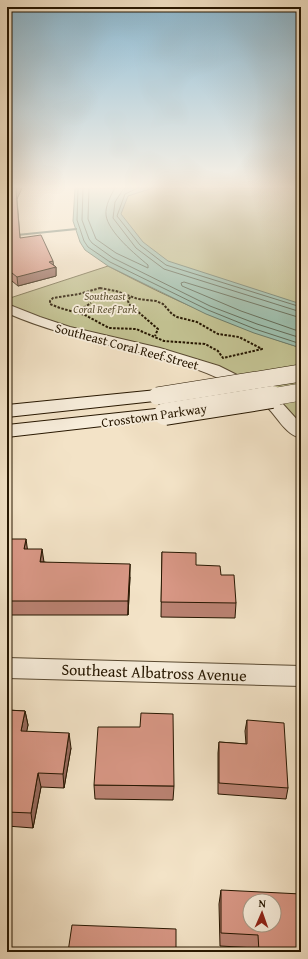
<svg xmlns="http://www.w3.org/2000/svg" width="308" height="959" font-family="'Gentium Book Plus',serif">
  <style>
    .green { fill: #c2c191; stroke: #746c49 }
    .water { fill: #9dbfae; stroke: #6e7c69 }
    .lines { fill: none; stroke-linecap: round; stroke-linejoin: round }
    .shore { stroke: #626b58; stroke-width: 1 }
    .stream { fill: #6e7c69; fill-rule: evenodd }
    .minor-casing { stroke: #5a4a32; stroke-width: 2 }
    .secondary-casing { stroke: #271701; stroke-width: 2 }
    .path { stroke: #271701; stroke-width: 2; stroke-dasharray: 2.5 1.5; stroke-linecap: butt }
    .minor { fill: #f7eddb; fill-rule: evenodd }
    .secondary { fill: #f7eddb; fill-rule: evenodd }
    .secondary-bridge-far1-casing { stroke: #271701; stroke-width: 18; stroke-linecap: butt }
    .secondary-bridge-casing { stroke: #271701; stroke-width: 24; stroke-linecap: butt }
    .secondary-bridge-far1 { stroke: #f7eddb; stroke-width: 17 }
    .secondary-bridge { stroke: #f7eddb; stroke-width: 22 }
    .wall { fill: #ba8272; stroke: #271701 }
    .shaded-wall { fill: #976a5d; stroke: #271701 }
    .building { fill: #d89785; stroke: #271701; fill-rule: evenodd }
    .labels { text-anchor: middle; stroke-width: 3.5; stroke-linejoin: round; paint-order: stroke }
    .far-park-label { font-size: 11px; font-style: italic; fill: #5d5233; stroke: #f7eddb }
    .street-label { font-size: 13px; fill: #271701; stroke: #f7eddb }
    .near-street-label { font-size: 16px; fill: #271701; stroke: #f7eddb }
  </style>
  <rect width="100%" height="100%" fill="#f3e3c7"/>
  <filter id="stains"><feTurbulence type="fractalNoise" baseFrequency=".005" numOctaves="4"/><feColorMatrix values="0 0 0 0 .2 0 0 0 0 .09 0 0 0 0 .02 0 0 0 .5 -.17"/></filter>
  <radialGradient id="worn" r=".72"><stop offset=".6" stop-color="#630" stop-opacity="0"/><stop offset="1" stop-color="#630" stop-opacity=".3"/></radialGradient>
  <g class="green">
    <path d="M 107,188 L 301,188 L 301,322 L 107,242 Z"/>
    <path d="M 108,266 C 172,300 232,326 301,348 L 301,424 L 220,368 L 68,328 L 18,309 L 7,302 L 7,299 Z"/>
  </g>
  <path class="water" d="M 75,188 L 153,188 L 128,196 L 121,214 L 143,242 L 168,261 L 301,304 L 301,348 L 254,333 L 206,314 L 108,266 L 85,250 L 80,242 L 73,221 Z"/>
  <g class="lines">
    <g class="shore">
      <path d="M 78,188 L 77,220 L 84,241 L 88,247 L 110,262 L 208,310 L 255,329 L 301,344"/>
      <path d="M 83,188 L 82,220 L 89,239 L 92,243 L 113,258 L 210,306 L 257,324 L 301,338"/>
      <path d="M 89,188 L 88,219 L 96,239 L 116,253 L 148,268 L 148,265 C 136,255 108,232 106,215 C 105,206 111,195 115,188"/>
      <path d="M 124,188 L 115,202 L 113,218 L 136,248 L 164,269 L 301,312"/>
      <path d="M 138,188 L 125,194 L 117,216 L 140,245 L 166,265 L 301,307"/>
      <path d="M 301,318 L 184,282 L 181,283 L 182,286 L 241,311 L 301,332"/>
    </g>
    <path class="stream" d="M 76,228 L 77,228 L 77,230 L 7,237 L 7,235 Z"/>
    <defs>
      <g id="minor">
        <path d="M 7,304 L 40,317 L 70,327 L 160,348 L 219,366 L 247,380 L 270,393 L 282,403 L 301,424 L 301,438 C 286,435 278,418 268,408 C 258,400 247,392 235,386 C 164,349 81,346 7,313 Z"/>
        <path d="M 7,658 L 301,666 L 301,686 L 7,678 Z"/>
      </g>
      <g id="secondary">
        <path d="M 157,390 L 164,392 L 167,396 L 164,400 L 7,417 L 7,405 Z"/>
        <path d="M 165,408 L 172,410 L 175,414 L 172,418 L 7,437 L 7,425 Z"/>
      </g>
    </defs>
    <use href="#minor" class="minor-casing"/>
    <use href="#secondary" class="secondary-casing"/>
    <g class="path">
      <path d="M 100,288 L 116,291 L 138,299 L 156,301 L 163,304 L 172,314 L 177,317 L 197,322 L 218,334 L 239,337 L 262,349 L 223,358 L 218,351 L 205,344 L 164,341 L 136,329 L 109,328 L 85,315 L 60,308 L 50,304 L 50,301 L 53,298 L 79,294 Z"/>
      <path d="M 130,297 L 128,301 L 129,304 L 158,329 L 155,336"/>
      <path d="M 77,312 L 91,303"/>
    </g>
    <use href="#minor" class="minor"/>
    <use href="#secondary" class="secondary"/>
    <defs>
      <g id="secondary-bridge-far1">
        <path d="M 157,396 L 301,373"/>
        <path d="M 266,398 L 301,392"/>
      </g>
      <path id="secondary-bridge" d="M 165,414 L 272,397"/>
    </defs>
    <use href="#secondary-bridge-far1" class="secondary-bridge-far1-casing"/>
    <use href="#secondary-bridge" class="secondary-bridge-casing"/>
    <use href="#secondary-bridge-far1" class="secondary-bridge-far1"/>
    <use href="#secondary-bridge" class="secondary-bridge"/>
  </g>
  <g class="wall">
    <path d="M 7,188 L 17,199 L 20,238 L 56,267 L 56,276 L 18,286 L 7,277 Z"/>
    <path d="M 7,539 L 27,549 L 44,562 L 130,577 L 128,615 L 7,615 Z"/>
    <path d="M 162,552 L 221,575 L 236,603 L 235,618 L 161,617 Z"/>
    <path d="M 7,710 L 25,711 L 28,725 L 26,732 L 71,748 L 64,788 L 41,787 L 33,828 L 7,826 Z"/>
    <path d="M 247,720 L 288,788 L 286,799 L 218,794 L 218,753 L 219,742 L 246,744 L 245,731 Z"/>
    <path d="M 94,785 L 174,786 L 173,800 L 95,799 Z"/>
    <path d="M 221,890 L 301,952 L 256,952 L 256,948 L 220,946 L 219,904 Z"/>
  </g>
  <g class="shaded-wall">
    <path d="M 17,188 L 22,188 L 17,199 L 16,191 Z"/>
    <path d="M 53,261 L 54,268 L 56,267 L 56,276 L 18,286 L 17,277 L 49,262 Z"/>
    <path d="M 26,539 L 28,553 L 24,549 Z"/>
    <path d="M 42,549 L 44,562 L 40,562 Z"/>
    <path d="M 130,564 L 130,577 L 128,615 L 128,601 Z"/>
    <path d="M 25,711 L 28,725 L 24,746 L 21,731 Z"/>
    <path d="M 69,733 L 71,748 L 64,788 L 63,774 Z"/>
    <path d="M 38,773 L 41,787 L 33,828 L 31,813 Z"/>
  </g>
  <g class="building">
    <path d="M 7,188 L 17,188 L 16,191 L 20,238 L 41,235 L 53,261 L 49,262 L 56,267 L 17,277 L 7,269 Z"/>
    <path d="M 7,539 L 26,539 L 24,549 L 42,549 L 40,562 L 130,564 L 128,601 L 7,601 Z"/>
    <path d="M 162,552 L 196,553 L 196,565 L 220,566 L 221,575 L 234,575 L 236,603 L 161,602 Z"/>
    <path d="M 7,710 L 25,711 L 21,731 L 69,733 L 63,774 L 38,773 L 31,813 L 7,812 Z"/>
    <path d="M 141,713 L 173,714 L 174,786 L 94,785 L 98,727 L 140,727 Z"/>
    <path d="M 247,720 L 284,723 L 288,788 L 219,783 L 219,742 L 247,744 Z"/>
    <path d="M 221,890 L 301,894 L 301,952 L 259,952 L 258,935 L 221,933 ZM 250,901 L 274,901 L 274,925 L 250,925 Z"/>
    <path d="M 72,925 L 176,929 L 176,952 L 68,952 Z"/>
  </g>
  <linearGradient id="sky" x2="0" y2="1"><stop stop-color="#8ab8d1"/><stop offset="0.58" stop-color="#faf2e6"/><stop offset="1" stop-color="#faf2e6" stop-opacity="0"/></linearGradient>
  <rect width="308" height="322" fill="url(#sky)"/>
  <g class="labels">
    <g class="far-park-label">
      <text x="105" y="300">Southeast<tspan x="105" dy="13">Coral Reef Park</tspan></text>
    </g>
    <g class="street-label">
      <text transform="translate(127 346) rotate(15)" y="5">Southeast Coral Reef Street</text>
      <text transform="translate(154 415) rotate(-8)" y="5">Crosstown Parkway</text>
    </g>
    <g class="near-street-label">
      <text transform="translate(154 672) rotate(2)" y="6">Southeast Albatross Avenue</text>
    </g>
  </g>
  <rect width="308" height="959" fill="none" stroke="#f3e3c7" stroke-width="24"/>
  <rect x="8" y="8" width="292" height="943" fill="none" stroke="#271701" stroke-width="2"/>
  <rect x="12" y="12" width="284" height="935" fill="none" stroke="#271701"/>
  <g transform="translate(262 913) rotate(2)"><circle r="19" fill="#f7eddb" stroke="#a49784"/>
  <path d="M0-3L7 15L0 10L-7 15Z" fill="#8f2418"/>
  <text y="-6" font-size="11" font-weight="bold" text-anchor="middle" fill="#271701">N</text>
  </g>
  <rect width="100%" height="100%" filter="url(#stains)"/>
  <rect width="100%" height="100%" fill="url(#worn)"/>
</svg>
